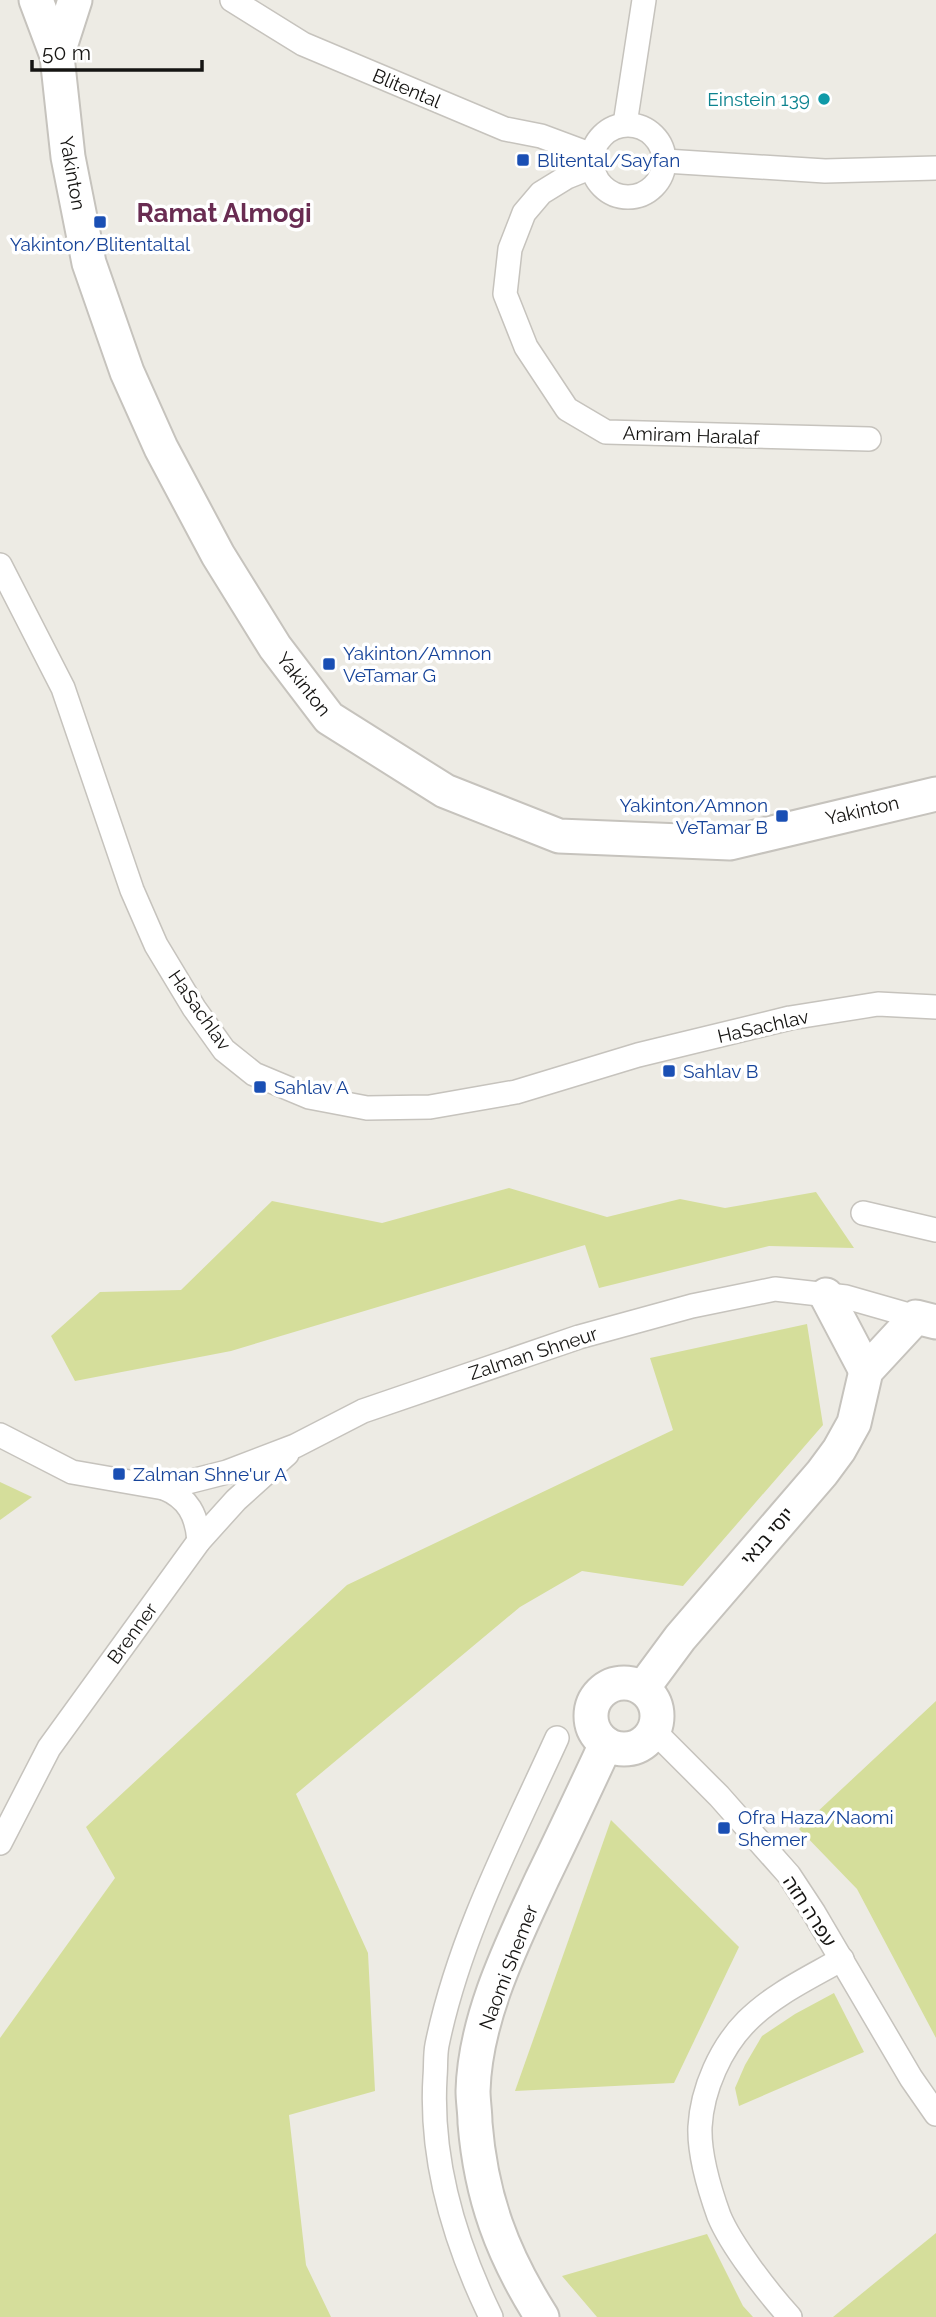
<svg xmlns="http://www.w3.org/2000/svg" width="936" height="2317" font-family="Raleway,'Noto Sans Hebrew',sans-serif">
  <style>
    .green { fill: #d5de9b }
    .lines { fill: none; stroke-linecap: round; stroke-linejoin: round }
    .street-casing { stroke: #c6c3bd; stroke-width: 26 }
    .secondary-casing { stroke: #c6c3bd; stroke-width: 37 }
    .street { stroke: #fff; stroke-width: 23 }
    .secondary { stroke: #fff; stroke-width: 33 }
    .culture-dot { fill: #0f9aa8; stroke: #fff; stroke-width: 2.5 }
    .transit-dot { fill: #1a4fb4; stroke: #fff; stroke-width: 2.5 }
    .labels { text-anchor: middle; stroke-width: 7; stroke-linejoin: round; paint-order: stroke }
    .street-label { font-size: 19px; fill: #151412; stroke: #fff }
    .culture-label { font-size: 19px; fill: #0d838f; stroke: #fff; text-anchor: end }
    .transit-label { font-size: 19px; fill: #164399; stroke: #fff; text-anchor: start }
    .district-label { font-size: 26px; font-weight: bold; fill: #692c52; stroke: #fff }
  </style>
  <rect width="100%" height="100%" fill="#edebe4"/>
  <g class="green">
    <path d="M 509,1188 L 607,1217 L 680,1199 L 725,1208 L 816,1192 L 854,1248 L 769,1246 L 599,1288 L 585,1245 L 231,1351 L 75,1381 L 51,1336 L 100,1292 L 181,1290 L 272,1201 L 382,1223 Z"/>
    <path d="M 807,1324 L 823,1425 L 683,1586 L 582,1571 L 520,1607 L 296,1794 L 368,1953 L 375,2091 L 289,2115 L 306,2265 L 331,2317 L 0,2317 L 0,2038 L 115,1878 L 86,1827 L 347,1585 L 673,1430 L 650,1358 Z"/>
    <path d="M 0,1482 L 32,1497 L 0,1520 Z"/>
    <path d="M 936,1701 L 936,2038 L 857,1889 L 799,1829 Z"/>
    <path d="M 611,1820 L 739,1947 L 674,2083 L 515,2091 Z"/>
    <path d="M 834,1993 L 864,2052 L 739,2106 L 735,2088 L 745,2065 L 762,2036 L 795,2014 Z"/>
    <path d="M 936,2233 L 936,2317 L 833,2317 Z"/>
    <path d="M 707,2234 L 743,2306 L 753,2317 L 597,2317 L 562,2276 Z"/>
  </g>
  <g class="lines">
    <defs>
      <g id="street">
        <path d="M 232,0 L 303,44 L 505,129 L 541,136 L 592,155"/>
        <path d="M 625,124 L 644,0"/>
        <circle cx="628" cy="161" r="36"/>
        <path d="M 665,161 L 825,171 L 936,168"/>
        <path d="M 592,167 L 567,177 L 541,193 L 524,213 L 510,249 L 505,294 L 526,347 L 567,409 L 606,432 L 869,439"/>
        <path d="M 0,565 L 63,688 L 132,890 L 156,945 L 194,1008 L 224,1050 L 254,1074 L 309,1097 L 367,1108 L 430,1107 L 516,1092 L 638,1055 L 790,1018 L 878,1004 L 936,1007"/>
        <path d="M 863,1213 L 936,1230"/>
        <path d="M 0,1435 L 72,1472 L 164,1488 C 188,1498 197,1515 199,1541"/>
        <path d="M 164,1488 L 227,1472 L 295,1446 L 363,1411 L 579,1337 L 692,1306 L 775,1289 L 846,1297 L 916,1317"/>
        <path d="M 654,1731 L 719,1796 L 789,1875 L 814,1913 L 911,2078 L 936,2114"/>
        <path d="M 0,1843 L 49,1748 L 199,1541 L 236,1500 L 287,1454"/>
        <path d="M 491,2317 C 455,2243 430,2160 435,2077 C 436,2066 435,2055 437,2045 C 459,1937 512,1837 557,1738"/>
        <path d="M 790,2317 C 768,2293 731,2245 719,2216 C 710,2191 699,2154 700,2127 C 702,2089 721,2047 747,2021 C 774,1994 809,1978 842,1959"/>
      </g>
      <g id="secondary">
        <path d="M 36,0 L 57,56 L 68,157 L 89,263 L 127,372 L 161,448 L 218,555 L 275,647 L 329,718 L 445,791 L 559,836 L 730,843 L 936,794"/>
        <path d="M 57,56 L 75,0"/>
        <path d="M 826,1295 L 866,1371"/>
        <circle cx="624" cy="1716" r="33"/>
        <path d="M 643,1688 L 680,1638 L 822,1473 L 839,1450 L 854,1423 L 866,1371 L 916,1317 L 936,1322"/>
        <path d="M 542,2317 C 502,2254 481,2197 475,2123 C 475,2112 473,2101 473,2091 C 475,2017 512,1944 542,1879 C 564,1834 585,1789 606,1744"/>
      </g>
    </defs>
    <use href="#street" class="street-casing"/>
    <use href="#secondary" class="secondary-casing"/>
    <use href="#street" class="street"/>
    <use href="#secondary" class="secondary"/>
  </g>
  <circle class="culture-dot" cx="824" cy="99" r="7"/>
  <g class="transit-dot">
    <rect x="516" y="153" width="14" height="14" rx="3.5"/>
    <rect x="93" y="215" width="14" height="14" rx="3.5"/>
    <rect x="322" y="657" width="14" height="14" rx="3.5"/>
    <rect x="775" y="809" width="14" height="14" rx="3.5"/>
    <rect x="662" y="1064" width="14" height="14" rx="3.5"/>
    <rect x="253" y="1080" width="14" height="14" rx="3.5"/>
    <rect x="112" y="1467" width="14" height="14" rx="3.5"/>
    <rect x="717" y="1821" width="14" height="14" rx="3.5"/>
  </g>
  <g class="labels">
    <g class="street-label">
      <text transform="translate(407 88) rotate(23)" y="7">Blitental</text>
      <text transform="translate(73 173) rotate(80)" y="7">Yakinton</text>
      <text transform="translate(691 435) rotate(2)" y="7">Amiram Haralaf</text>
      <text transform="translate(304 684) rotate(52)" y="7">Yakinton</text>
      <text transform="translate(862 810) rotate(-13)" y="7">Yakinton</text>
      <text transform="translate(200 1010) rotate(55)" y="7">HaSachlav</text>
      <text transform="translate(763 1026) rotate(-13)" y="7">HaSachlav</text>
      <text transform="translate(533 1353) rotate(-18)" y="7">Zalman Shneur</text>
      <text transform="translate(767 1536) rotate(-49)" y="7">יוסי בנאי</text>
      <text transform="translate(132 1633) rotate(-54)" y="7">Brenner</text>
      <text transform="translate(810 1911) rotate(57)" y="7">עפרה חזה</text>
      <text transform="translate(508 1967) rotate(-69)" y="7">Naomi Shemer</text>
    </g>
    <g class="culture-label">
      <text x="810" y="106">Einstein 139</text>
    </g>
    <g class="transit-label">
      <text x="537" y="167">Blitental/Sayfan</text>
      <text x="100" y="251" text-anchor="middle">Yakinton/Blitentaltal</text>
      <text x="343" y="660">Yakinton/Amnon<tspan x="343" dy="22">VeTamar G</tspan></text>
      <text x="768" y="812" text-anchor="end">Yakinton/Amnon<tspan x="768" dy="22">VeTamar B</tspan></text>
      <text x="683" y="1078">Sahlav B</text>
      <text x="274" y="1094">Sahlav A</text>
      <text x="133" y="1481">Zalman Shne'ur A</text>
      <text x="738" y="1824">Ofra Haza/Naomi<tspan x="738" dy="22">Shemer</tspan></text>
    </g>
    <g class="district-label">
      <text x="224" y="222">Ramat Almogi</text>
    </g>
  </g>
  <path d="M32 60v10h170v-10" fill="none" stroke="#151412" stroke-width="3.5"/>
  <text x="42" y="60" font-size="21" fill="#151412" stroke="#ffffff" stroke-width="5" paint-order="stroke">50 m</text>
</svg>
